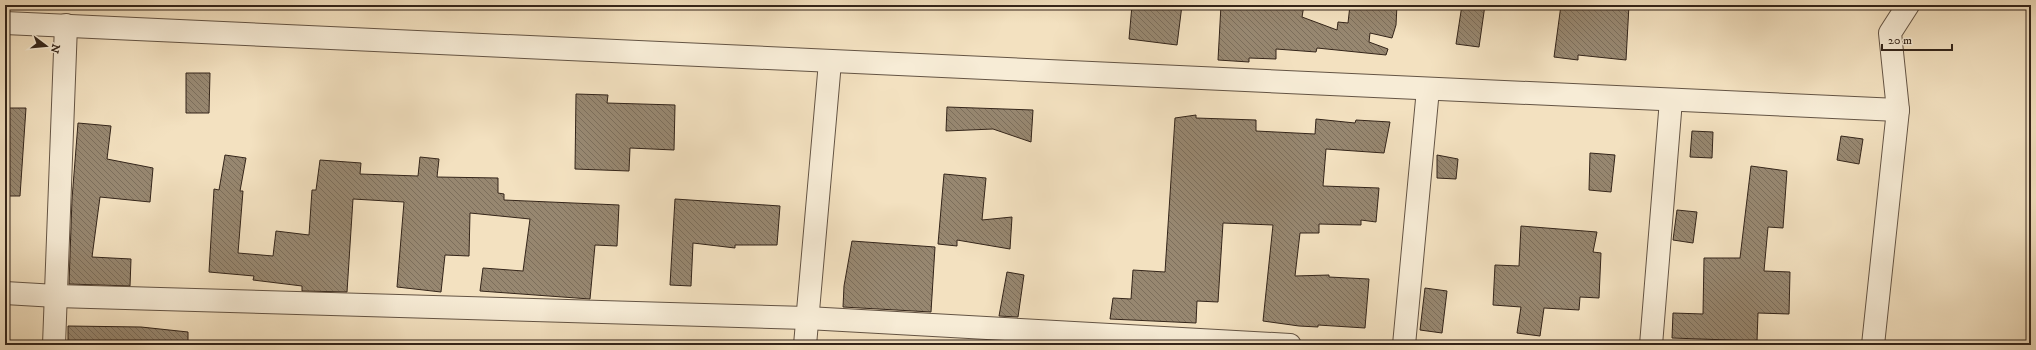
<svg xmlns="http://www.w3.org/2000/svg" width="2036" height="350" font-family="'IM FELL DW Pica',serif">
  <style>
    .building { fill: url(#building-back-hatch); stroke: #34251a }
    .lines { fill: none; stroke-linecap: round; stroke-linejoin: round }
    .minor-casing { stroke: #645444; stroke-width: 24 }
    .minor { stroke: #f7ecd6; stroke-width: 22 }
  </style>
  <defs>
    <pattern id="building-back-hatch" width="6" height="6" patternUnits="userSpaceOnUse"><rect width="6" height="6" fill="#978770"/><path d="M-1 5l2 2M0 0l6 6M5-1l2 2" fill="none" stroke="#7c6e5b"/></pattern>
  </defs>
  <rect width="100%" height="100%" fill="#f3e1c0"/>
  <filter id="stains"><feTurbulence type="fractalNoise" baseFrequency=".005" numOctaves="4"/><feColorMatrix values="0 0 0 0 .2 0 0 0 0 .09 0 0 0 0 .02 0 0 0 .5 -.17"/></filter>
  <radialGradient id="worn" r=".72"><stop offset=".6" stop-color="#630" stop-opacity="0"/><stop offset="1" stop-color="#630" stop-opacity=".3"/></radialGradient>
  <g class="building">
    <path d="M 1132,5 L 1182,5 L 1177,45 L 1129,39 Z"/>
    <path d="M 1221,5 L 1304,5 L 1302,17 L 1337,30 L 1338,22 L 1348,23 L 1350,5 L 1397,5 L 1396,25 L 1392,38 L 1370,33 L 1369,42 L 1388,49 L 1386,55 L 1317,48 L 1316,52 L 1276,49 L 1276,59 L 1249,58 L 1249,62 L 1218,60 Z"/>
    <path d="M 1462,5 L 1485,5 L 1479,47 L 1456,44 Z"/>
    <path d="M 1561,5 L 1629,5 L 1626,60 L 1578,55 L 1578,60 L 1554,57 Z"/>
    <path d="M 186,73 L 210,73 L 209,113 L 186,113 Z"/>
    <path d="M 576,94 L 608,95 L 607,103 L 675,105 L 674,150 L 630,148 L 629,171 L 575,169 Z"/>
    <path d="M 947,107 L 1033,110 L 1031,142 L 993,129 L 946,131 Z"/>
    <path d="M 7,108 L 26,108 L 20,196 L 5,196 Z"/>
    <path d="M 1196,115 L 1196,118 L 1256,120 L 1256,131 L 1315,134 L 1316,119 L 1355,123 L 1356,120 L 1390,122 L 1384,153 L 1326,149 L 1323,186 L 1379,188 L 1376,222 L 1361,220 L 1361,225 L 1319,224 L 1319,233 L 1300,233 L 1295,276 L 1329,275 L 1329,277 L 1369,279 L 1365,328 L 1318,325 L 1318,327 L 1299,326 L 1263,321 L 1273,225 L 1223,223 L 1218,302 L 1197,301 L 1196,323 L 1110,319 L 1113,298 L 1131,299 L 1133,270 L 1165,272 L 1175,118 Z"/>
    <path d="M 78,123 L 111,126 L 107,159 L 153,168 L 150,202 L 100,197 L 92,257 L 131,259 L 130,286 L 69,284 L 72,199 Z"/>
    <path d="M 1692,131 L 1713,132 L 1712,158 L 1690,157 Z"/>
    <path d="M 1841,136 L 1863,139 L 1859,164 L 1837,160 Z"/>
    <path d="M 1590,153 L 1615,155 L 1611,192 L 1589,190 Z"/>
    <path d="M 225,155 L 246,158 L 240,191 L 243,191 L 238,253 L 273,256 L 276,231 L 309,235 L 312,190 L 316,190 L 320,160 L 361,163 L 360,174 L 418,176 L 420,157 L 439,159 L 437,177 L 498,178 L 498,193 L 504,194 L 504,200 L 619,205 L 617,246 L 595,245 L 590,299 L 480,291 L 483,268 L 523,271 L 530,219 L 470,213 L 469,256 L 445,255 L 441,292 L 397,287 L 404,202 L 353,199 L 347,292 L 302,291 L 302,286 L 253,280 L 254,276 L 209,272 L 214,189 L 219,190 Z"/>
    <path d="M 1437,155 L 1458,159 L 1456,179 L 1437,178 Z"/>
    <path d="M 1751,166 L 1787,171 L 1783,228 L 1768,227 L 1764,271 L 1790,272 L 1789,314 L 1758,313 L 1757,341 L 1672,338 L 1673,313 L 1703,314 L 1704,258 L 1740,258 Z"/>
    <path d="M 944,174 L 986,178 L 982,220 L 1012,217 L 1010,249 L 957,240 L 957,246 L 938,244 Z"/>
    <path d="M 675,199 L 780,206 L 777,245 L 735,245 L 735,248 L 693,243 L 691,286 L 670,285 Z"/>
    <path d="M 1677,210 L 1697,212 L 1693,243 L 1673,240 Z"/>
    <path d="M 1521,226 L 1597,232 L 1593,252 L 1601,253 L 1599,298 L 1580,297 L 1579,310 L 1544,308 L 1540,336 L 1517,333 L 1521,307 L 1493,305 L 1495,265 L 1519,266 Z"/>
    <path d="M 852,241 L 935,247 L 931,312 L 843,307 L 844,286 Z"/>
    <path d="M 1007,272 L 1024,275 L 1018,317 L 999,316 Z"/>
    <path d="M 1425,288 L 1447,291 L 1442,333 L 1420,330 Z"/>
    <path d="M 68,326 L 141,327 L 188,332 L 188,345 L 68,345 Z"/>
  </g>
  <g class="lines">
    <defs>
      <g id="minor">
        <path d="M 5,23 L 1898,110"/>
        <path d="M 5,293 L 56,296 L 807,318 L 1290,345"/>
        <path d="M 54,345 L 66,25"/>
        <path d="M 805,345 L 830,62"/>
        <path d="M 1404,345 L 1428,89"/>
        <path d="M 1651,345 L 1671,100"/>
        <path d="M 1873,345 L 1898,110 L 1890,33 L 1908,5"/>
      </g>
    </defs>
    <use href="#minor" class="minor-casing"/>
    <use href="#minor" class="minor"/>
  </g>
  <rect width="2036" height="350" fill="none" stroke="#f3e1c0" stroke-width="20"/>
  <rect x="6" y="6" width="2024" height="338" fill="none" stroke="#34251a" stroke-width="2"/>
  <rect x="10" y="10" width="2016" height="330" fill="none" stroke="#34251a"/>
  <g transform="translate(46 46) rotate(106)" stroke="#f7ecd6" stroke-width="3" paint-order="stroke">
  <path d="M0-3L7 15L0 10L-7 15Z" fill="#34251a"/>
  <text y="-6" font-size="11" font-weight="bold" text-anchor="middle" fill="#34251a">N</text>
  </g>
  <path d="M1882 44v6h70v-6" fill="none" stroke="#34251a" stroke-width="2"/>
  <text x="1888" y="44" font-size="12" fill="#34251a" stroke="#f7ecd6" stroke-width="3" paint-order="stroke">20 m</text>
  <rect width="100%" height="100%" filter="url(#stains)"/>
  <rect width="100%" height="100%" fill="url(#worn)"/>
</svg>
